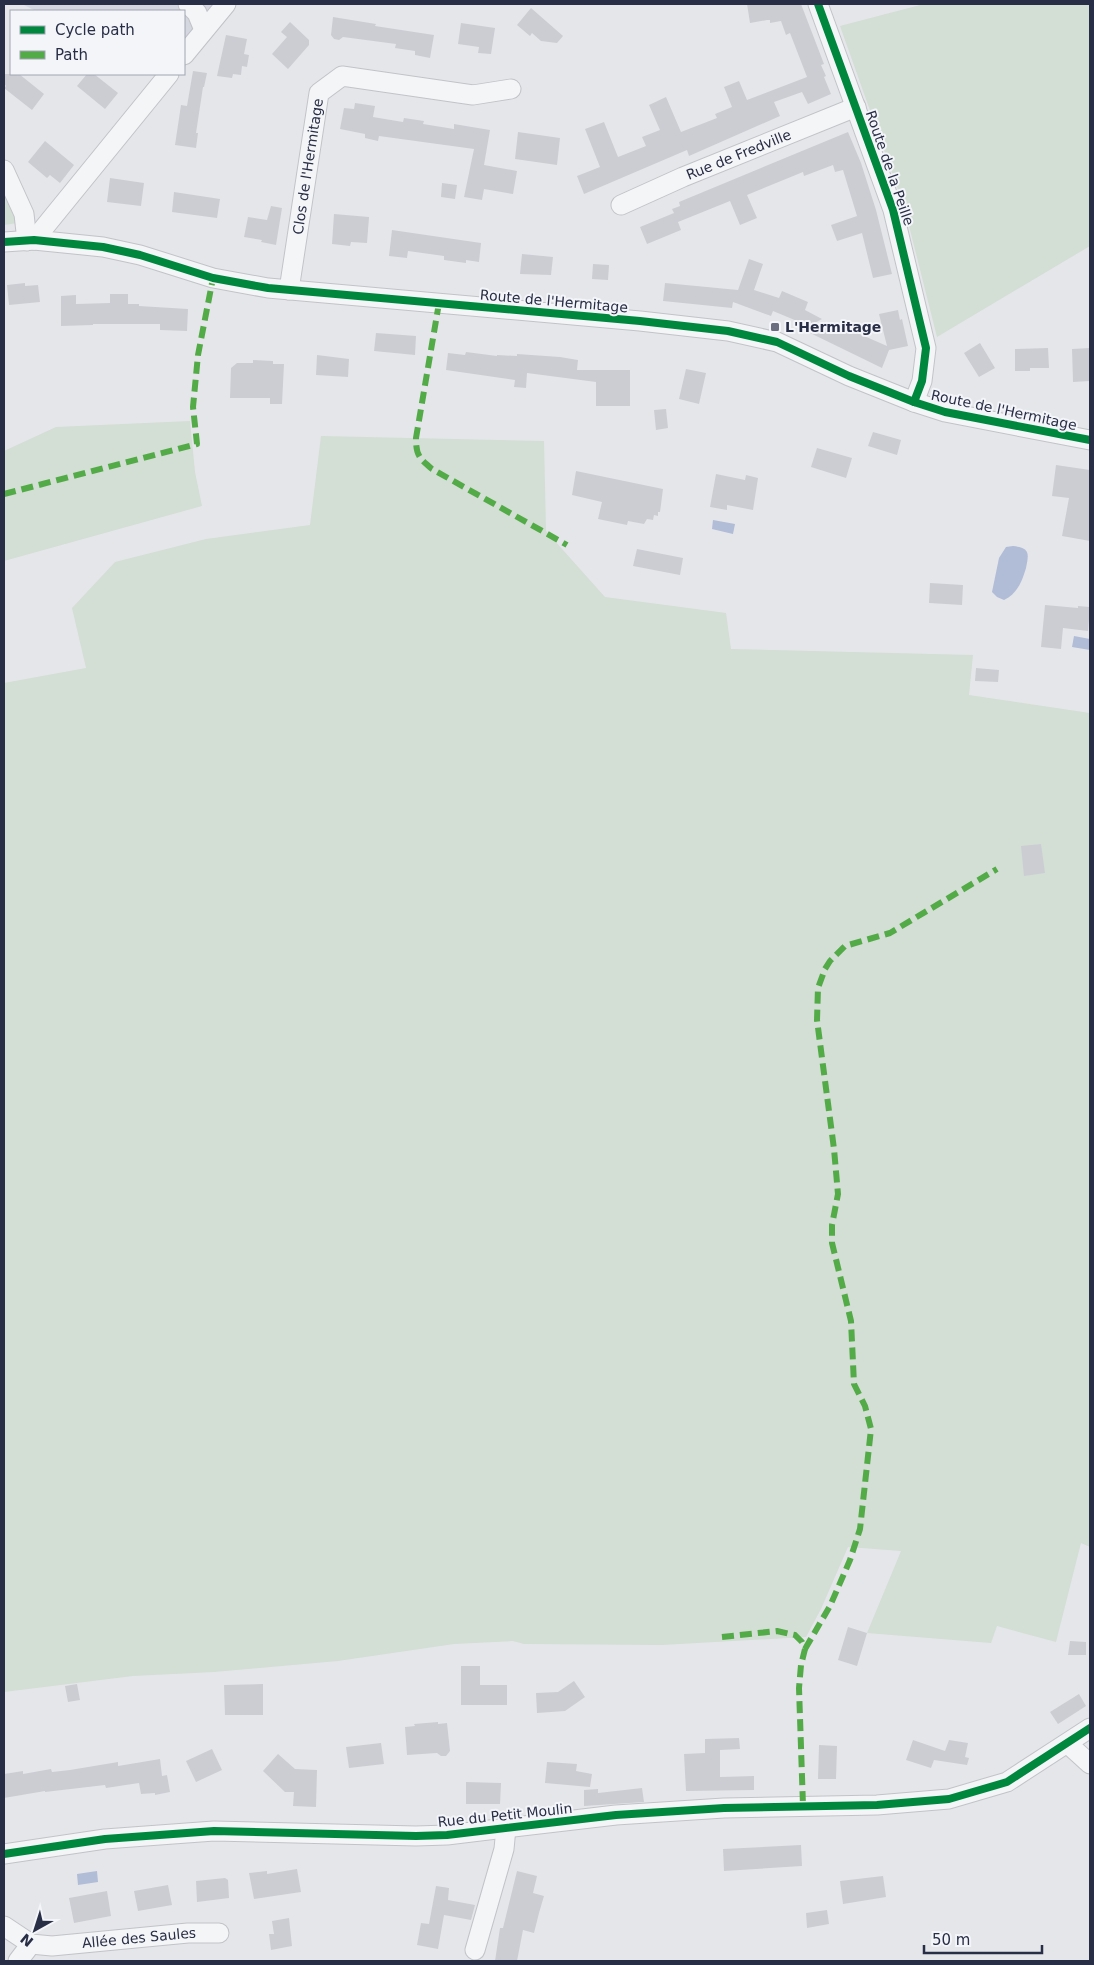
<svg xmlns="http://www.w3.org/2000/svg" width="1094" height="1965" font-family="'DejaVu Sans',sans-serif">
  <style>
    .built { fill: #d5d7e0 }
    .green { fill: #d3ded5 }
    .water { fill: #b1bcd7 }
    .building { fill: #cccdd3 }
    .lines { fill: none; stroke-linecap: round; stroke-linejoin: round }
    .minor-casing { stroke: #c2c3c8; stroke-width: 21 }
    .minor { stroke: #f4f5f7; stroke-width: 19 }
    .quiet { stroke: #53ab47; stroke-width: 6; stroke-dasharray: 12 6; stroke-linecap: butt }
    .cycleway-casing { stroke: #f3f5f9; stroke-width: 11 }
    .cycleway { stroke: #00873e; stroke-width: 8 }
    .poi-dot { fill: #6b6e80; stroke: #f3f5f9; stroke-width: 2 }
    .labels { text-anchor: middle; stroke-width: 4; stroke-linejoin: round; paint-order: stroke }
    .street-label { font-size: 14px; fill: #292e47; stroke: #f3f5f9 }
    .poi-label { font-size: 14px; font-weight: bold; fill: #292e47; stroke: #f3f5f9; text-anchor: start }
  </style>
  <rect width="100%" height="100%" fill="#e5e6ea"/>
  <path class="built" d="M 22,4 L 214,4 L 184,42 L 184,11 L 36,11 Z"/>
  <g class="green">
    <path d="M 924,4 L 1090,4 L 1090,246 L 937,337 L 904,206 L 840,26 Z"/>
    <path d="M 4,182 L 18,223 L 4,225 Z"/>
    <path d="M 190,421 L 195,472 L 202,506 L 4,561 L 4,451 L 56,427 Z"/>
    <path d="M 321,436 L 544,441 L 546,531 L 605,597 L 726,613 L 731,649 L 973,655 L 969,695 L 1090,713 L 1090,1547 L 1081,1543 L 1056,1642 L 997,1626 L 991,1643 L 867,1633 L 901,1551 L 848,1547 L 821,1609 L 806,1637 L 662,1645 L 524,1644 L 513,1641 L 454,1644 L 338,1661 L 214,1672 L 133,1676 L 4,1692 L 4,683 L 86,668 L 72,608 L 115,562 L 206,539 L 310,525 Z"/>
  </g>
  <g class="water">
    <path d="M 713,520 L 735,524 L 733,534 L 712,529 Z"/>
    <path d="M 1013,546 C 1030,548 1029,553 1026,568 C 1022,581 1018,593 1004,600 L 997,597 L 992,592 L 999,558 L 1006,547 Z"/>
    <path d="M 1074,636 L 1090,639 L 1090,650 L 1072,647 Z"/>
    <path d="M 97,1871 L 98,1882 L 78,1885 L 77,1874 Z"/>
  </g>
  <g class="building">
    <path d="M 747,4 L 801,4 L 824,64 L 821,65 L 826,76 L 824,77 L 831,94 L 808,104 L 802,92 L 774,102 L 780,116 L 689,156 L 687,150 L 584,194 L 577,176 L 600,167 L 585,129 L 604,122 L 618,157 L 646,146 L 642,137 L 660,130 L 649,105 L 666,97 L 681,132 L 717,118 L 715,114 L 732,107 L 724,87 L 739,81 L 747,100 L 807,77 L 790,33 L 786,35 L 781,21 L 770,23 L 770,20 L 767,20 L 750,23 Z"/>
    <path d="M 531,8 L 563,36 L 557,43 L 541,41 L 532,33 L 530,36 L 517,25 Z"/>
    <path d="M 333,17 L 376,24 L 375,26 L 434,35 L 430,58 L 415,55 L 415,51 L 395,48 L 396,44 L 343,37 L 339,40 L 334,39 L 331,35 Z"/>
    <path d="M 290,22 L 309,40 L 309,45 L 288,69 L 272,54 L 287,37 L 281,32 Z"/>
    <path d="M 461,23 L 495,28 L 491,54 L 478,53 L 479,47 L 458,44 Z"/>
    <path d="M 226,35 L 247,39 L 244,54 L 249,55 L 247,67 L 242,66 L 241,75 L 233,74 L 232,78 L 217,76 Z"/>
    <path d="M 193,71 L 207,73 L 204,87 L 203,87 L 196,133 L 198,133 L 196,148 L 175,145 L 181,105 L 187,106 Z"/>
    <path d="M 4,74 L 19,74 L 44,94 L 32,110 L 4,88 L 6,86 L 4,84 Z"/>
    <path d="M 87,74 L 94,74 L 118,93 L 105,109 L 77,86 Z"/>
    <path d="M 355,103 L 375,106 L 373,117 L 403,122 L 404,118 L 424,121 L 423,124 L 454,129 L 454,124 L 490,130 L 484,165 L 517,171 L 513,194 L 484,189 L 482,200 L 464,197 L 474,149 L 379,136 L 378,141 L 365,138 L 365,134 L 340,129 L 344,108 L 354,109 Z"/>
    <path d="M 518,132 L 560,138 L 557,165 L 515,159 Z"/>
    <path d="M 848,132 L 861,163 L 876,210 L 892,274 L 873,278 L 862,233 L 837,241 L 831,225 L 857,216 L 843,170 L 835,172 L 833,165 L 804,176 L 803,172 L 747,195 L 757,218 L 740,225 L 730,201 L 678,222 L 681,230 L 647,244 L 640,227 L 674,213 L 676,217 L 672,209 L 680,206 L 679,202 Z"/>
    <path d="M 45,141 L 74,165 L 60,183 L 50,175 L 47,178 L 28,162 Z"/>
    <path d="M 110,178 L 144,183 L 141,206 L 107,202 Z"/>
    <path d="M 442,183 L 457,185 L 455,199 L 441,197 Z"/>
    <path d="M 174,192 L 220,199 L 217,218 L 172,212 Z"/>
    <path d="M 271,206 L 282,208 L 276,245 L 261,242 L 262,240 L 244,237 L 248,217 L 267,220 Z"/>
    <path d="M 334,214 L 369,217 L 367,243 L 351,242 L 350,246 L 332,244 Z"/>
    <path d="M 392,230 L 481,243 L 479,262 L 466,260 L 466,263 L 444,260 L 444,256 L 408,251 L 407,258 L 389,256 Z"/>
    <path d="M 522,254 L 553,257 L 551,275 L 520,274 Z"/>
    <path d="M 749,259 L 763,264 L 754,290 L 779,298 L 782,291 L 808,302 L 805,310 L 822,319 L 809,326 L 773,311 L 771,316 L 733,302 L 732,308 L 663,301 L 665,283 L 738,290 Z"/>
    <path d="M 593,264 L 609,265 L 608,280 L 592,279 Z"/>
    <path d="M 25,283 L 25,286 L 38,285 L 40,302 L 9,305 L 7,285 Z"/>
    <path d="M 110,294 L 128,294 L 128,304 L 139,304 L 139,306 L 188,309 L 187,331 L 160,330 L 160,324 L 93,324 L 93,325 L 61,326 L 61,296 L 76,295 L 76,304 L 110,303 Z"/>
    <path d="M 898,310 L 900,320 L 902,319 L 908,346 L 889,350 L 882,368 L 806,331 L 834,324 L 854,334 L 855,332 L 887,346 L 879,314 Z"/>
    <path d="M 376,333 L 416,336 L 415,355 L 374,351 Z"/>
    <path d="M 980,343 L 995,368 L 979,377 L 964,353 Z"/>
    <path d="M 1048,348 L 1049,368 L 1030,368 L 1030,371 L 1015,371 L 1015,349 Z"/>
    <path d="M 1090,348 L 1090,381 L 1073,382 L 1072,349 Z"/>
    <path d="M 466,352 L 497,356 L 497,355 L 517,356 L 517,354 L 560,357 L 578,360 L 577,370 L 630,370 L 630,406 L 596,406 L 596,382 L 527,373 L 526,388 L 514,387 L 515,380 L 446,370 L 448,353 L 465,355 Z"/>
    <path d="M 317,355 L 349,359 L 348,377 L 316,375 Z"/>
    <path d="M 253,360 L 273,361 L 273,364 L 284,364 L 282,404 L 270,404 L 270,398 L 230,398 L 231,368 L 237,363 L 253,363 Z"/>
    <path d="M 686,369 L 706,373 L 699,404 L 679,399 Z"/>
    <path d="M 666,409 L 668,428 L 656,430 L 654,410 Z"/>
    <path d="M 873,432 L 901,440 L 897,455 L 868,446 Z"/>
    <path d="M 817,448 L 852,458 L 846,478 L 811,467 Z"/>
    <path d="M 1056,465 L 1090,470 L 1090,541 L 1062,536 L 1069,498 L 1052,496 Z"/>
    <path d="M 576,471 L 663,489 L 660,512 L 658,512 L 658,516 L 654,515 L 653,520 L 647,519 L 644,524 L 628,521 L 627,525 L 598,519 L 602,502 L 572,495 Z"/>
    <path d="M 716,474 L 745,480 L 746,475 L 758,478 L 753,510 L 727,505 L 727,510 L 710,507 Z"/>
    <path d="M 637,549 L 683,558 L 680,575 L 633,566 Z"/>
    <path d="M 930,583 L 963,585 L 962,605 L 929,603 Z"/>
    <path d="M 1045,605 L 1078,608 L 1078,606 L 1090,607 L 1088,631 L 1063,628 L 1061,649 L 1041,647 Z"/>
    <path d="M 976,668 L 999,670 L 998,682 L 975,681 Z"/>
    <path d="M 1041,844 L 1045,873 L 1024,876 L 1021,846 Z"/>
    <path d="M 848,1627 L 867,1633 L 857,1666 L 838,1660 Z"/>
    <path d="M 1070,1641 L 1086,1642 L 1086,1655 L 1068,1655 Z"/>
    <path d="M 461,1666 L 480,1666 L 480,1685 L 507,1685 L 507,1705 L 461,1705 Z"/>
    <path d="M 574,1681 L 585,1697 L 565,1711 L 537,1713 L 536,1693 L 558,1692 Z"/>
    <path d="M 77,1684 L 80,1700 L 68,1702 L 65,1686 Z"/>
    <path d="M 263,1684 L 263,1715 L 225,1715 L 224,1685 Z"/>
    <path d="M 1079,1694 L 1086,1706 L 1058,1724 L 1050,1712 Z"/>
    <path d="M 438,1722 L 438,1724 L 447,1723 L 450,1751 L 446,1756 L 441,1756 L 437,1753 L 407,1755 L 405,1727 L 415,1726 L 414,1724 Z"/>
    <path d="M 739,1738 L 740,1749 L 720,1750 L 720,1777 L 754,1776 L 754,1790 L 686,1791 L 684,1754 L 705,1753 L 705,1739 Z"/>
    <path d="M 913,1740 L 945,1751 L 949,1740 L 968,1743 L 965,1757 L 969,1758 L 967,1765 L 934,1760 L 931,1768 L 906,1760 Z"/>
    <path d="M 381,1743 L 384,1764 L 349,1768 L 346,1747 Z"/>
    <path d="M 819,1745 L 837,1746 L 836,1779 L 818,1779 Z"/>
    <path d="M 212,1749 L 222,1770 L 196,1782 L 186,1761 Z"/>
    <path d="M 278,1754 L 295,1769 L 317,1770 L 316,1807 L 293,1806 L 294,1792 L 285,1792 L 263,1771 Z"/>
    <path d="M 160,1759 L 162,1776 L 167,1775 L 170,1792 L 155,1795 L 155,1793 L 141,1794 L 139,1783 L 106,1788 L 105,1785 L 45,1792 L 45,1791 L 4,1798 L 4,1774 L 23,1771 L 23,1774 L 51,1769 L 52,1772 L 70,1770 L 118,1762 L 118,1766 Z"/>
    <path d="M 547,1762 L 577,1764 L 576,1771 L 592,1774 L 590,1787 L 545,1783 Z"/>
    <path d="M 466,1782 L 501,1783 L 500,1804 L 466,1804 Z"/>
    <path d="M 642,1788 L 644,1802 L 584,1806 L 584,1790 L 598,1789 L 598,1793 Z"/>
    <path d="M 801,1845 L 802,1866 L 724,1871 L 723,1849 Z"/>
    <path d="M 297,1869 L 301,1892 L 254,1899 L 249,1873 L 267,1871 L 267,1874 Z"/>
    <path d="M 517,1871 L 537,1876 L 533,1893 L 544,1896 L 539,1913 L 534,1933 L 523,1930 L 517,1961 L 495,1961 L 500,1928 L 503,1928 Z"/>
    <path d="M 883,1876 L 886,1897 L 843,1904 L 840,1881 Z"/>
    <path d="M 225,1878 L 228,1880 L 229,1898 L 197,1902 L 196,1881 Z"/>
    <path d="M 168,1885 L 172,1905 L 138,1911 L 134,1891 Z"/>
    <path d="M 436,1886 L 449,1888 L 448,1900 L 475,1905 L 471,1920 L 444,1915 L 438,1949 L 417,1945 L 421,1923 L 429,1924 Z"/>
    <path d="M 107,1891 L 111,1916 L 74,1923 L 69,1898 Z"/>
    <path d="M 827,1910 L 829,1924 L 807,1928 L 806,1913 Z"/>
    <path d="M 289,1918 L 292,1946 L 271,1950 L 269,1934 L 274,1934 L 272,1921 Z"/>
  </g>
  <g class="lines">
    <defs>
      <g id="minor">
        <path d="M 188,4 L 197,13 L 204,30"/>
        <path d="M 818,4 L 893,210 L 926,348 L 922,381 L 914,402"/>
        <path d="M 184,55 L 226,4"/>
        <path d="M 4,170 L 24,214 L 27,241"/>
        <path id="s1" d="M 621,205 L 683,177 L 856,107"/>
        <path d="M 34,240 L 169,74"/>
        <path d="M 4,242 L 34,240 L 103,247 L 140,255 L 213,278 L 268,288 L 640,321 L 728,331 L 777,342 L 849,376 L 914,402 L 945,412 L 1090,440"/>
        <path id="s2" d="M 289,290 L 319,93 L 342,76 L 473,95 L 511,89"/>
        <path d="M 1068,1744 L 1090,1764"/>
        <path d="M 4,1854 L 105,1839 L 214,1831 L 416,1836 L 447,1835 L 616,1815 L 724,1808 L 877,1805 L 949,1799 L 1007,1782 L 1090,1728"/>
        <path id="s3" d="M 4,1926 L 31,1944 L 52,1946 L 188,1933 L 219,1933"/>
        <path d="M 475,1950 L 504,1849 L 506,1828"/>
        <path d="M 18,1961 L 31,1944"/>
      </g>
    </defs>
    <use href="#minor" class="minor-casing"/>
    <use href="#minor" class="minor"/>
    <g class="quiet">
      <path d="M 439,303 L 416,438 C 416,455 419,458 432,469 L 567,545"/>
      <path d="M 4,494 L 197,444 L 193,407 L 198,355 L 213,278"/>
      <path d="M 722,1637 L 777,1631 L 795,1635 L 802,1642 L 805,1649 L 801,1665 L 799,1688 L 803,1806"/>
      <path d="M 805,1649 L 830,1606 L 850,1560 L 860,1529 L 871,1429 L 865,1406 L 854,1384 L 851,1321 L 832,1243 L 832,1225 L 838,1194 L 834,1149 L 817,1020 L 818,988 L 825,969 L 830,961 L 845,946 L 890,933 L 997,869"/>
    </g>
    <defs>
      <g id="cycleway">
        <path d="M 818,4 L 893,210 L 926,348 L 922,381 L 914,402"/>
        <path d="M 4,242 L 34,240 L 103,247 L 140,255 L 213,278 L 268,288 L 640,321 L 728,331 L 777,342 L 849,376 L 914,402 L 945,412 L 1090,440"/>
        <path d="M 4,1854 L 105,1839 L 214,1831 L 416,1836 L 447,1835 L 616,1815 L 724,1808 L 877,1805 L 949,1799 L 1007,1782 L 1090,1728"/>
      </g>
    </defs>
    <use href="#cycleway" class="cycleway-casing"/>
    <use href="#cycleway" class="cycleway"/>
  </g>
  <rect class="poi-dot" x="770" y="322" width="10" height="10" rx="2.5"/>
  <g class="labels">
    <g class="street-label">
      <text dy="5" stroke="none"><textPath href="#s1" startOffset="128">Rue de Fredville</textPath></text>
      <text dy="5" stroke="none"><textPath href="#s2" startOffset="125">Clos de l'Hermitage</textPath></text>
      <text transform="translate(890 168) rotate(71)" y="5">Route de la Peille</text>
      <text transform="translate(554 301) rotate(5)" y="5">Route de l'Hermitage</text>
      <text transform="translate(1004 410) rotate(12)" y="5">Route de l'Hermitage</text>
      <text transform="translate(505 1815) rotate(-6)" y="5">Rue du Petit Moulin</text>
      <text dy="5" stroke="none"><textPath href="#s3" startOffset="141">Allée des Saules</textPath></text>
    </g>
    <g class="poi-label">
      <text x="785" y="332">L'Hermitage</text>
    </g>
  </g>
  <rect width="1094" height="1965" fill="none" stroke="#292e47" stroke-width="10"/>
  <rect x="10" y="10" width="175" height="65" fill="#f3f5f9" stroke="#a2a5b2"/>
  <rect x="20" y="26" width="25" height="8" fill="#00873e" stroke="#a2a5b2"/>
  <text x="55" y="35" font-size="15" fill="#292e47">Cycle path</text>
  <rect x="20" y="51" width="25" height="8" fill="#53ab47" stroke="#a2a5b2"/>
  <text x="55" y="60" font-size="15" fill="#292e47">Path</text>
  <g transform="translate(35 1930) rotate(219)" stroke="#f3f5f9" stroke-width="4" paint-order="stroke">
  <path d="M0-4L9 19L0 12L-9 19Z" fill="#292e47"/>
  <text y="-8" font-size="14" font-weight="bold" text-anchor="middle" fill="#292e47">N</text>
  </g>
  <path d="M924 1945v8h118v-8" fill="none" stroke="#292e47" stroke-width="2.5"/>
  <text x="932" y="1945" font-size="15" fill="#292e47" stroke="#f3f5f9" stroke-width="4" paint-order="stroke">50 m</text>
</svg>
